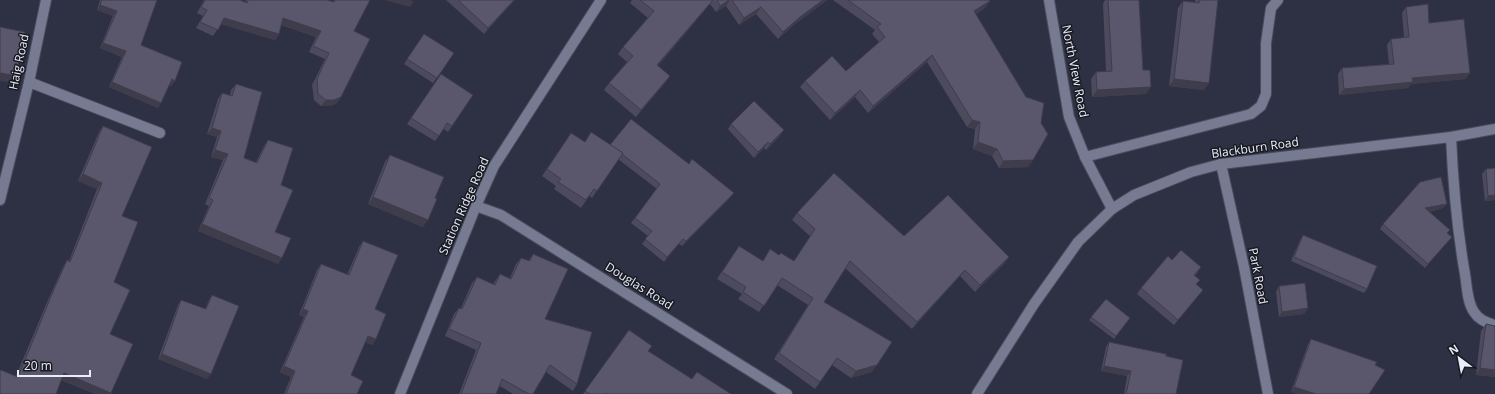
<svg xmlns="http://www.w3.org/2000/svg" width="1495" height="394" font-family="'Open Sans',sans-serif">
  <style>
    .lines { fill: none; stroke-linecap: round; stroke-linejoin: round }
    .minor-casing { stroke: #494c5c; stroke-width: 12 }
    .minor { stroke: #777b91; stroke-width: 10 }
    .wall { fill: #4d4a5d }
    .shaded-wall { fill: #3f3c4c }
    .building { fill: #5a566c; stroke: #3f3c4c }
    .labels { text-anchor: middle; stroke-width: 3; stroke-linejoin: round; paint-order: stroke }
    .street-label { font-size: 12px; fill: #eaedf9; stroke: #181a22 }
  </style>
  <rect width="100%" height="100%" fill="#2e3144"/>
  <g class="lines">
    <defs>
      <g id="minor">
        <path d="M 1049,0 L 1069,117 L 1085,157 L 1112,209"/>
        <path d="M 29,82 L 160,133"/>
        <path d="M 1451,137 C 1453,183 1457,229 1465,274 C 1467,286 1467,302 1474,312 C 1479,320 1486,322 1494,325"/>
        <path d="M 1085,157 L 1251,114 L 1261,106 L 1266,94 L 1266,43 L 1271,8 L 1278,0"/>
        <path d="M 1221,164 L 1244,267 L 1268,394"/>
        <path d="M 0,200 L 29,82 L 46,0"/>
        <path d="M 476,206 L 501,215 L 787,394"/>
        <path d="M 400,394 L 476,206 L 494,166 L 601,0"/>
        <path d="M 977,394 L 1034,304 L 1078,242 L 1112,209 L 1134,195 L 1191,172 L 1221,164 L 1451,137 L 1495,129"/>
      </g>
    </defs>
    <use href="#minor" class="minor-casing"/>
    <use href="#minor" class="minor"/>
  </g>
  <g class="wall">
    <path d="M 100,0 L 157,0 L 141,45 L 175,81 L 171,86 L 169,85 L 158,108 L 109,87 L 122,57 L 100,48 L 113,16 L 97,10 Z"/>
    <path d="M 204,0 L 240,0 L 245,2 L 246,0 L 327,0 L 333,2 L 334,0 L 370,0 L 354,31 L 341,97 L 337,103 L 330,106 L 321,106 L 314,100 L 312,85 L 325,59 L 309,52 L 316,37 L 281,25 L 279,34 L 275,40 L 221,24 L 213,36 L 196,28 L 203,16 L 197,13 Z"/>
    <path d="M 446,0 L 515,0 L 484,34 Z"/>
    <path d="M 632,0 L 827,0 L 795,24 L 778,39 L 756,14 L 739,25 L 726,6 L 716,12 L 710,4 L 658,66 L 670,76 L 665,83 L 636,117 L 604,90 L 609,83 L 627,62 L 618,54 L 623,47 L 648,18 L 630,3 Z"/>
    <path d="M 833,0 L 989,0 L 990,1 L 985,8 L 976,14 L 1033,160 L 1028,167 L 999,168 L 992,156 L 973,149 L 975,129 L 967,127 L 927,62 L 868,113 L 855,97 L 830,120 L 800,87 L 805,81 L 846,71 L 879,42 L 872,34 L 875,30 Z"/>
    <path d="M 1105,0 L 1139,0 L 1143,70 L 1146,94 L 1092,97 L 1091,79 L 1096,72 L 1106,71 L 1103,4 Z"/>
    <path d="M 1195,0 L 1218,0 L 1204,90 L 1169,86 L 1178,8 L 1183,1 L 1195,2 Z"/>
    <path d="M 1406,7 L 1429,23 L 1470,73 L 1465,79 L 1411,84 L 1408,88 L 1339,95 L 1338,74 L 1342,68 L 1389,64 L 1387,45 L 1391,39 L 1404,38 L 1402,13 Z"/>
    <path d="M 424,34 L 454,53 L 433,83 L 404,64 Z"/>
    <path d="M 441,74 L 473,95 L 448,132 L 444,129 L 435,141 L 407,124 Z"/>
    <path d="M 236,84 L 244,158 L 256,162 L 264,146 L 268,140 L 281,185 L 275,232 L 282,258 L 278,264 L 198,231 L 209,206 L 205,204 L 223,160 L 211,157 L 217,137 L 207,134 L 218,99 L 222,93 L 230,95 L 231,90 Z"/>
    <path d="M 731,124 L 780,136 L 766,150 L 764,148 L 754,158 L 728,129 Z"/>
    <path d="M 103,126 L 122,216 L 114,282 L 110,334 L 111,393 L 110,394 L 95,394 L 61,380 L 56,394 L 16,376 L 48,300 L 63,267 L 67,260 L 69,261 L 97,189 L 78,181 L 99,132 Z"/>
    <path d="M 571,133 L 585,142 L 610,145 L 689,164 L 734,193 L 730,198 L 682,246 L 679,244 L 664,262 L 642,244 L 648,236 L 631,223 L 657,189 L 618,159 L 592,198 L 589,196 L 581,208 L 554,189 L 556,186 L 542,176 Z"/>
    <path d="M 390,155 L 423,227 L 368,204 L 385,162 Z"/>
    <path d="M 1495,168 L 1495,200 L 1485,201 L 1482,174 L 1486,169 Z"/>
    <path d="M 1447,204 L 1443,208 L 1429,212 L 1450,230 L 1447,233 L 1448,241 L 1425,268 L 1380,229 L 1383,224 Z"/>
    <path d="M 797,213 L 904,236 L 1009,257 L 1004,264 L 975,292 L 960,276 L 912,329 L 845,268 L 824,302 L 872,372 L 851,378 L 832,365 L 815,389 L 774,359 L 808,305 L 777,285 L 759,312 L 738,299 L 742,294 L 717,279 L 734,253 L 763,261 L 770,249 L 779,255 L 794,261 L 810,236 L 792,220 Z"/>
    <path d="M 1303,235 L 1367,289 L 1364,293 L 1291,261 L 1300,240 Z"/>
    <path d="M 363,241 L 375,309 L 376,339 L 372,345 L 365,342 L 351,375 L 357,394 L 284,394 L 291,377 L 280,372 L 304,317 L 299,315 L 317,270 L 321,264 L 347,275 L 359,247 Z"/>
    <path d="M 533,254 L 545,319 L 577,384 L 573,391 L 546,372 L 533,394 L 513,394 L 500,386 L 496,394 L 459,394 L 476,350 L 445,336 L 454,314 L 459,308 L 461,308 L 472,283 L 477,277 L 493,284 L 500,274 L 510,278 L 516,264 L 521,258 L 528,261 Z"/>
    <path d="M 1172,260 L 1201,267 L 1195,276 L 1197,285 L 1203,290 L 1174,325 L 1137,294 L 1141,288 Z"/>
    <path d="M 1279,286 L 1308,308 L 1304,314 L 1279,317 L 1276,292 Z"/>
    <path d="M 212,295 L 207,379 L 158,359 L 178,305 L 181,300 L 205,309 L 209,300 Z"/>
    <path d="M 1106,299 L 1130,318 L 1114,339 L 1089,320 Z"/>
    <path d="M 1486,324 L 1495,377 L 1476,375 L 1481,331 Z"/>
    <path d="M 629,330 L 648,351 L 692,379 L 731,394 L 583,394 Z"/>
    <path d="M 1311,339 L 1375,365 L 1291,392 L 1308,344 Z"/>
    <path d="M 1109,342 L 1166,356 L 1176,394 L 1124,394 L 1127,376 L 1101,371 L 1106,347 Z"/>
  </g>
  <g class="shaded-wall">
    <path d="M 384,0 L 410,0 L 414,1 L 410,7 Z"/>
    <path d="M 514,0 L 515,0 L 484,34 L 488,28 Z"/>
    <path d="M 713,0 L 710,4 L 653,72 L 657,65 Z"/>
    <path d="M 729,0 L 730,0 L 726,6 L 716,12 L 720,6 Z"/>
    <path d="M 823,0 L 827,0 L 795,24 L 778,39 L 783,32 L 800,17 Z"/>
    <path d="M 990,1 L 985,8 L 969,18 L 974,11 Z"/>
    <path d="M 100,5 L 117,11 L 113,16 L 97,10 Z"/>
    <path d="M 761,7 L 756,14 L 739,25 L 744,18 Z"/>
    <path d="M 224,18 L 279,34 L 275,40 L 220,24 Z"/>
    <path d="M 283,18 L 321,31 L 316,37 L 279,24 Z"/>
    <path d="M 103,43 L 126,51 L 122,57 L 100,48 Z"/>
    <path d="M 932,55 L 927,62 L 868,113 L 873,106 Z"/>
    <path d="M 0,73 L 16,76 L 12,83 L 0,81 Z"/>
    <path d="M 1470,73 L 1465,79 L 1411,84 L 1408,88 L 1339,95 L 1344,89 L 1412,78 Z"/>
    <path d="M 670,76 L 665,83 L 636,117 L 641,110 Z"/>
    <path d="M 172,79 L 175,81 L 171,86 L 168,84 Z"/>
    <path d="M 1174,79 L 1209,83 L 1204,90 L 1169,86 Z"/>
    <path d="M 112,82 L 161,103 L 158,108 L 109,87 Z"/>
    <path d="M 1151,87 L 1146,94 L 1092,97 L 1097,90 Z"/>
    <path d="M 860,90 L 855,97 L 830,120 L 835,113 Z"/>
    <path d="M 341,97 L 337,103 L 330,106 L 321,106 L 326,100 Z"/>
    <path d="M 972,120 L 980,122 L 975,129 L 967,127 Z"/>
    <path d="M 212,128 L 221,131 L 217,137 L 207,134 Z"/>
    <path d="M 784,130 L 780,136 L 766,150 L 770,144 Z"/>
    <path d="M 768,142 L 764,148 L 754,158 L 758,152 Z"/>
    <path d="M 978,142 L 997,149 L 992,156 L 973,149 Z"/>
    <path d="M 215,150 L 228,154 L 223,160 L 211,157 Z"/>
    <path d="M 1033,160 L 1028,167 L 999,168 L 1003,161 Z"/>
    <path d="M 83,174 L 102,183 L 97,189 L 78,181 Z"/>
    <path d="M 734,193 L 730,198 L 682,246 L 686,241 Z"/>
    <path d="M 1495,195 L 1495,200 L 1485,201 L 1488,196 Z"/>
    <path d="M 373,197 L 428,220 L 423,227 L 368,204 Z"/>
    <path d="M 1447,204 L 1443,208 L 1422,213 L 1425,208 Z"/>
    <path d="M 202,224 L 282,258 L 278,264 L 198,231 Z"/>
    <path d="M 683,239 L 679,244 L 664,262 L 667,257 Z"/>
    <path d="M 1009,257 L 1004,264 L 975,292 L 980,285 Z"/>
    <path d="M 965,270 L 960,276 L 912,329 L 917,322 Z"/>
    <path d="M 1308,308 L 1304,314 L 1279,317 L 1282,312 Z"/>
    <path d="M 303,309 L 308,311 L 304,317 L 299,315 Z"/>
    <path d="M 368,336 L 376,339 L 372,345 L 364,342 Z"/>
    <path d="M 162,354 L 211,374 L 207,379 L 158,359 Z"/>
    <path d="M 877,365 L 872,372 L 851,378 L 856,371 Z"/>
    <path d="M 284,366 L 295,371 L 291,377 L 280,372 Z"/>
    <path d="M 1104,366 L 1131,371 L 1127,376 L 1101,371 Z"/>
    <path d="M 1480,368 L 1495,370 L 1495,377 L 1476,375 Z"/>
    <path d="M 64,373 L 111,393 L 110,394 L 95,394 L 60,380 Z"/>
    <path d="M 1294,387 L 1316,394 L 1297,394 L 1291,392 Z"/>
  </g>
  <g class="building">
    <path d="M 102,0 L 157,0 L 141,45 L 182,62 L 175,81 L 172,79 L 161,103 L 112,82 L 126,51 L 103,43 L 117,11 L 100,5 Z"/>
    <path d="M 205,0 L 240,0 L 247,3 L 248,0 L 327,0 L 334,2 L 335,0 L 370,0 L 354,31 L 370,39 L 341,97 L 334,100 L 326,100 L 318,94 L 317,79 L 329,53 L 313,46 L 321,31 L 283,18 L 279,34 L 224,18 L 218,30 L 200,22 L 207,10 L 201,7 Z"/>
    <path d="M 458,0 L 514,0 L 488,28 Z"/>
    <path d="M 640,0 L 713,0 L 657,65 L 670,76 L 641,110 L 609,83 L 633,56 L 623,47 L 654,11 Z"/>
    <path d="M 717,0 L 729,0 L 720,6 Z"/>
    <path d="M 732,0 L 823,0 L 800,17 L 783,32 L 761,7 L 744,18 Z"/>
    <path d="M 848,0 L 989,0 L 990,1 L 974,11 L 1026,97 L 1044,103 L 1041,123 L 1048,134 L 1033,160 L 1003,161 L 997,149 L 978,142 L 980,122 L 972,120 L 932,55 L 873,106 L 860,90 L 835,113 L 805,81 L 832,56 L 846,71 L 885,37 L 877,27 L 881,24 Z"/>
    <path d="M 1108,0 L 1139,0 L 1143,70 L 1150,70 L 1151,87 L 1097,90 L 1096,72 L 1112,71 Z"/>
    <path d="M 1200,0 L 1218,0 L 1209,83 L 1174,79 L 1183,1 L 1199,3 Z"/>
    <path d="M 1428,4 L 1429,23 L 1464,19 L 1470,73 L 1412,78 L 1413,82 L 1344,89 L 1342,68 L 1394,64 L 1391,39 L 1409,37 L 1406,7 Z"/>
    <path d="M 0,27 L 25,32 L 16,76 L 0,73 Z"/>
    <path d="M 424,34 L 454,53 L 437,78 L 407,59 Z"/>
    <path d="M 441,74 L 473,95 L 452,126 L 447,123 L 439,136 L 411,118 Z"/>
    <path d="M 236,84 L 262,92 L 244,158 L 257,163 L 268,140 L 293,148 L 281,185 L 293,190 L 275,232 L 291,238 L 282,258 L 202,224 L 213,200 L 209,198 L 228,154 L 215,150 L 221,131 L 212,128 L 222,93 L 232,96 Z"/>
    <path d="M 754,101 L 784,130 L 770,144 L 768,142 L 758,152 L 731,124 Z"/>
    <path d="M 631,119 L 689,164 L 692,159 L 734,193 L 686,241 L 683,239 L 667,257 L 645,239 L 652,231 L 635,218 L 660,184 L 622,154 L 623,153 L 610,145 Z"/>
    <path d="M 103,126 L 152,147 L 122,216 L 138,222 L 114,282 L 130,290 L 110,334 L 133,344 L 111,393 L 64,373 L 56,394 L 0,394 L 0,371 L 1,370 L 18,377 L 52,294 L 67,260 L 70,262 L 102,183 L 83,174 Z"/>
    <path d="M 591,132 L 623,153 L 597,191 L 594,189 L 586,200 L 558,182 L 561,179 L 547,169 L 571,133 L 585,142 Z"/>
    <path d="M 390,155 L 444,177 L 435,198 L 437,199 L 428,220 L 373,197 Z"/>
    <path d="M 1495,168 L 1495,195 L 1488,196 L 1486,169 Z"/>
    <path d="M 834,173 L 904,236 L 948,195 L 1009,257 L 980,285 L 965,270 L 917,322 L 850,261 L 824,302 L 892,342 L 877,365 L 856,371 L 837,358 L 820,382 L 779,353 L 813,298 L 782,278 L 764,306 L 743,292 L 746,287 L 722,272 L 739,246 L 763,261 L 770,249 L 779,255 L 781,253 L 794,261 L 815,229 L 797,213 Z"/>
    <path d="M 1441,177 L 1447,204 L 1425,208 L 1450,230 L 1447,233 L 1452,237 L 1428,264 L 1383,224 L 1420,182 Z"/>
    <path d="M 1303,235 L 1377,266 L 1367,289 L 1294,257 Z"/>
    <path d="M 363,241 L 398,255 L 375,309 L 386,314 L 376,339 L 368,336 L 351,375 L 363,381 L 357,394 L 286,394 L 295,371 L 284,366 L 308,311 L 303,309 L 321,264 L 349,275 Z"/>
    <path d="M 1181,250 L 1201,267 L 1194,275 L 1200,280 L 1196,284 L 1203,290 L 1178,320 L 1141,288 L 1168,256 L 1172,260 Z"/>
    <path d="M 533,254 L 568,269 L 545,319 L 592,332 L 577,384 L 550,365 L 533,394 L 529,394 L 502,379 L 496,394 L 461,394 L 481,343 L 449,329 L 459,308 L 462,309 L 477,277 L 495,285 L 500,274 L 511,279 L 521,258 L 530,261 Z"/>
    <path d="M 1305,283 L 1308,308 L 1282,312 L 1279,286 Z"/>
    <path d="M 212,295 L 239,306 L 211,374 L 162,354 L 181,300 L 206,309 Z"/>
    <path d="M 1106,299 L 1130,318 L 1116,336 L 1091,317 Z"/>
    <path d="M 1486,324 L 1495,326 L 1495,370 L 1480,368 Z"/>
    <path d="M 629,330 L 652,346 L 648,351 L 692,379 L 697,372 L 731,394 L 607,394 L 606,393 L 605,394 L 590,394 L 585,391 Z"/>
    <path d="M 1311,339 L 1377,362 L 1375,365 L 1385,370 L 1369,394 L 1316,394 L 1294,387 Z"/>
    <path d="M 1109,342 L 1166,354 L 1166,356 L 1183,360 L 1176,394 L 1126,394 L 1131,371 L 1104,366 Z"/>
  </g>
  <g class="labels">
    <g class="street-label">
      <text transform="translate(19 62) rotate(-78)" y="4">Haig Road</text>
      <text transform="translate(1075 71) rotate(79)" y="4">North View Road</text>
      <text transform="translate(1255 148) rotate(-8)" y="4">Blackburn Road</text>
      <text transform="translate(464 206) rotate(-66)" y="4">Station Ridge Road</text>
      <text transform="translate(1258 276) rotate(79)" y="4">Park Road</text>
      <text transform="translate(639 286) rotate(32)" y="4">Douglas Road</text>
    </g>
  </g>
  <g transform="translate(1459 358) rotate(328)" stroke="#181a22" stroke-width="3" paint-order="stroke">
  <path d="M0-3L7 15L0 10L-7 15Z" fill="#eaedf9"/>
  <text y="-6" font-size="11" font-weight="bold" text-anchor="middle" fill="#eaedf9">N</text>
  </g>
  <path d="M18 370v6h72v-6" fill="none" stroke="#eaedf9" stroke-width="2"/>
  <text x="24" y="370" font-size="12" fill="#eaedf9" stroke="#181a22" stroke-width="3" paint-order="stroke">20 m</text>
</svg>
